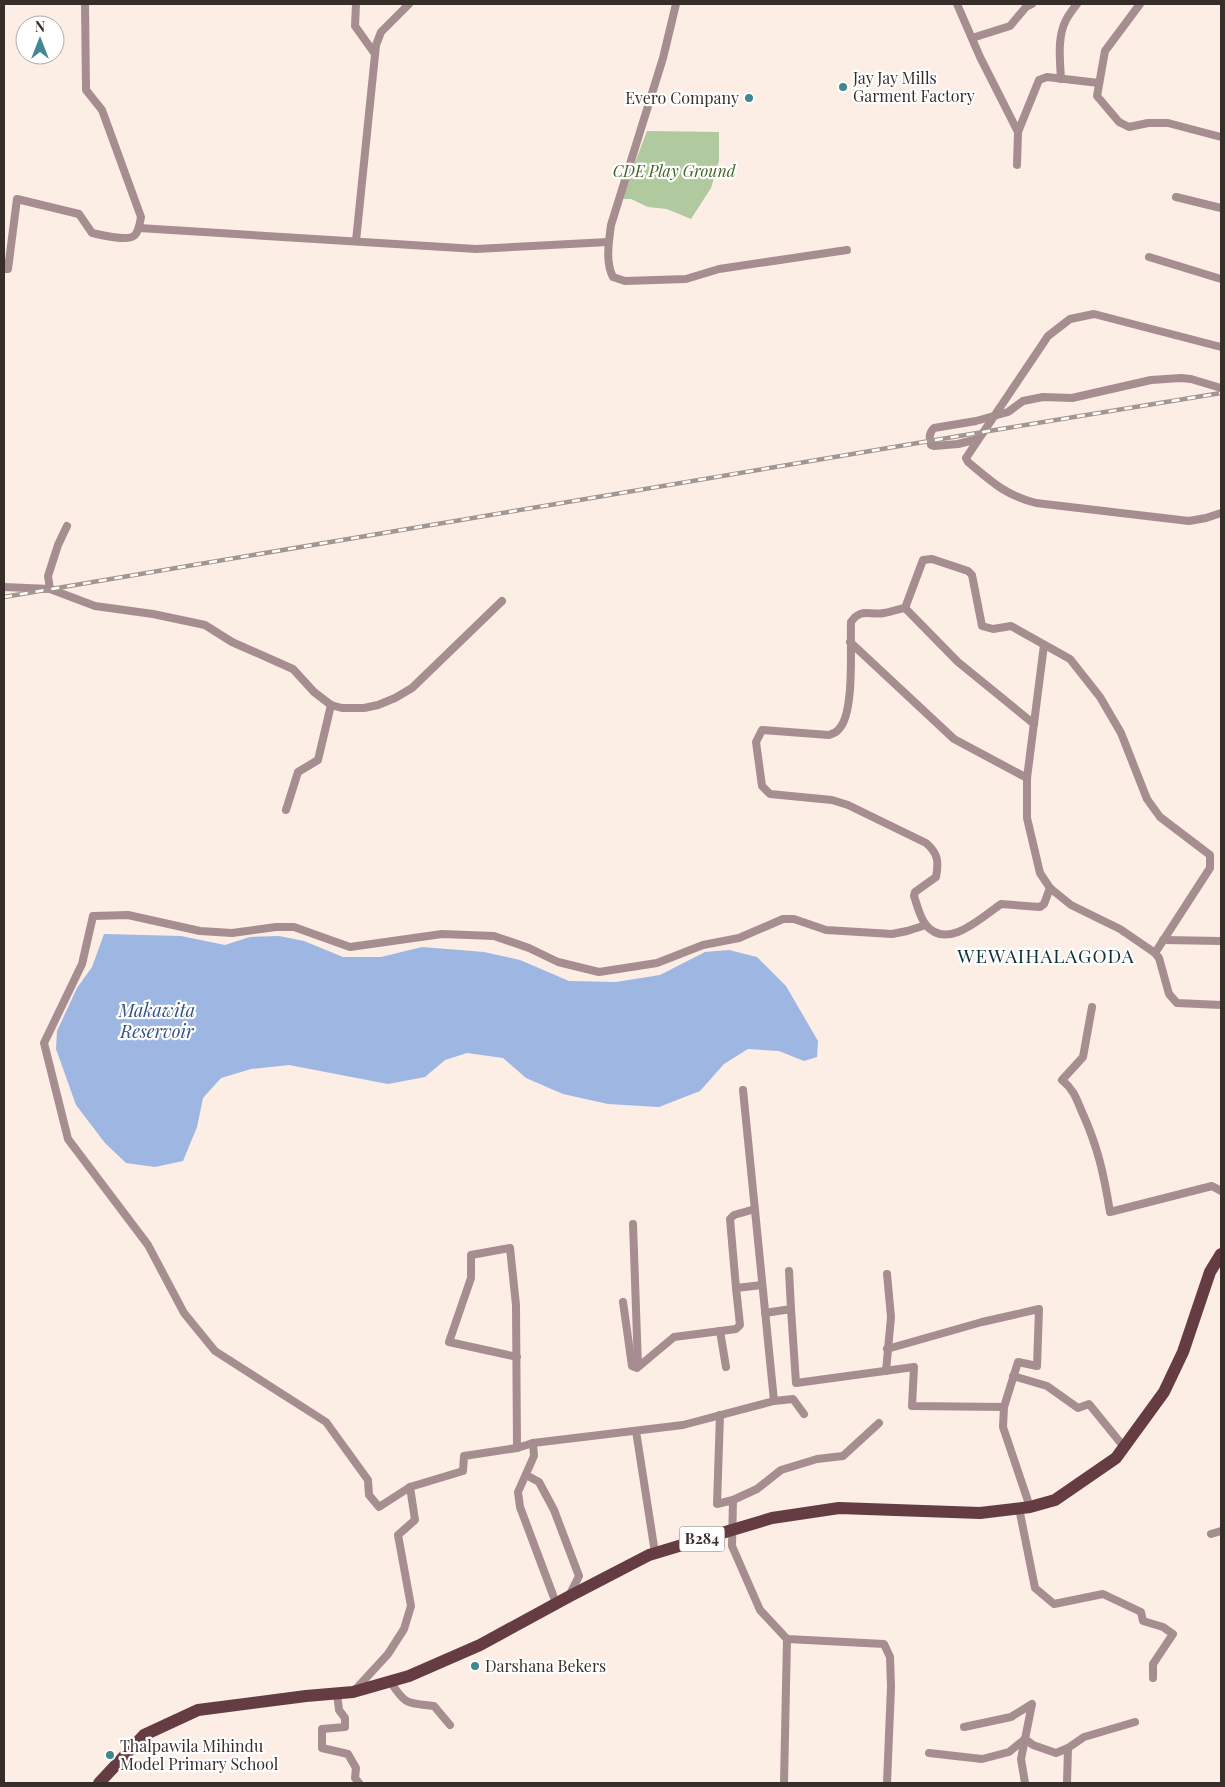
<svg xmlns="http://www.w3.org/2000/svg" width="1225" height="1787" font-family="'Playfair Display',serif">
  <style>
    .green { fill: #b1c99f }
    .water { fill: #9eb6e2 }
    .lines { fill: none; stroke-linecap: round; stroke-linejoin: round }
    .street { stroke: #a68d8f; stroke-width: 8 }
    .primary { stroke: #653c41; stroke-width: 12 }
    .rail-casing { stroke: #a2968f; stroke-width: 4.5 }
    .rail { stroke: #fff; stroke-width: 2.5; stroke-dasharray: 8; stroke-linecap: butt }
    .poi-dot { fill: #408790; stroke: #fff; stroke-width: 2 }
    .labels { text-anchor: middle; stroke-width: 4.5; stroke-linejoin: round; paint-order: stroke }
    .shield { fill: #fff; stroke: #746d69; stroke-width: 1 }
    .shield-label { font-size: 15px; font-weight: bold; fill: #382e29 }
    .poi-label { font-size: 16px; fill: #382e29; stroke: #fff; text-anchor: start }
    .park-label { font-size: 16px; font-style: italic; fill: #436223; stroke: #fff }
    .water-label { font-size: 18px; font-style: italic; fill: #335087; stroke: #fff }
    .quarter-label { font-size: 19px; letter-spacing: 1px; fill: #0f3236; stroke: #fff }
  </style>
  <rect width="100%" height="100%" fill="#fcede5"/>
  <path class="green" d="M 647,131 L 719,132 L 719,161 L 711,188 L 691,219 L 667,209 L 648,207 L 631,199 L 621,199 Z"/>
  <path class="water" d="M 104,934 L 181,936 L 225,945 L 250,937 L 279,936 L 304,941 L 343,957 L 381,957 L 422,947 L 484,952 L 520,960 L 569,981 L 616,982 L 660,975 L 705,952 L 729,950 L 757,957 L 786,986 L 818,1041 L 817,1057 L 804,1061 L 779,1051 L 748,1049 L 724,1064 L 700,1091 L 659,1107 L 608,1104 L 563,1094 L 526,1078 L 503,1058 L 467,1053 L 445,1060 L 425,1077 L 388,1084 L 289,1065 L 251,1069 L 221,1078 L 203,1098 L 197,1127 L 183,1161 L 155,1167 L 126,1163 L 105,1143 L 76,1105 L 56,1049 L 57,1031 L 77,988 L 92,967 Z"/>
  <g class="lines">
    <g class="street">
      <path d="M 356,4 L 355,26 L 375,54"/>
      <path d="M 676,4 L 663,58 L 611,225 C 609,241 605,262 613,277 L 625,281 L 686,279 L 719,269 L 847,250"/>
      <path d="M 957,4 L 980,57 L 1018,132"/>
      <path d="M 1140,4 L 1105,51 L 1097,96 L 1119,122 L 1129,127 L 1148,123 L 1168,123 L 1221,137"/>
      <path d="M 972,38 L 1010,26 L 1026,7 L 1032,4"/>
      <path d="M 1061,79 C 1060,60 1057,37 1066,20 C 1069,14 1073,9 1077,4"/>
      <path d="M 1017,165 L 1018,132 L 1039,80 L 1047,77 L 1099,83"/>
      <path d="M 1176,197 L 1221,208"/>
      <path d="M 139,228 L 476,249 L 608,242"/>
      <path d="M 356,241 L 376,45 L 381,32 L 409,4"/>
      <path d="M 1149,257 L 1221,279"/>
      <path d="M 4,269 L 8,269 L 17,199 L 79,214 L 92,233 C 102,235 128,242 135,235 C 139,231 140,222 141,217 L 102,110 L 86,90 L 85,4"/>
      <path d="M 1221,347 L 1094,314 L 1070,319 L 1048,336 L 966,458 L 968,462 C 992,482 1005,495 1036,503 L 1189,521 L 1206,518 L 1221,513"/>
      <path d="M 978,439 L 958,444 L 934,446 L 931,445 C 929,437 929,433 934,428 L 976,421 L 1008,412 L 1023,401 L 1043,397 L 1072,398 L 1151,380 L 1181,378 L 1191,379 L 1221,388"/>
      <path d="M 4,587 L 50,589 L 95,606 L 153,614 L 205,625 L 232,642 L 293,669 L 314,692 L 331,705 L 342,708 L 364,708 L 378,705 L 395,698 L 412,688 L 502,601"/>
      <path d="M 50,589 L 48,576 L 58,545 L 67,526"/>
      <path d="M 905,608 L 958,662 L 1034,724"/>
      <path d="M 850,642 L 954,739 L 1027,778"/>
      <path d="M 1044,645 L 1027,778 L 1027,818 L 1040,873 L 1050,888 L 1071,905 L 1120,929 L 1155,953 L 1159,958 L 1169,994 L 1177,1003 L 1221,1005"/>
      <path d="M 286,810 L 298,772 L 318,760 L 331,705"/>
      <path d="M 1050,888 L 1044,904 L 1040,907 L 1001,904 C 982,917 947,951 926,925 C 920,918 917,905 914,896 L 915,892 L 936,877 C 939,862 938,853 926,843 L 848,805 L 832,800 L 770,794 L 762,786 L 756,742 L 762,730 L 829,735 C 832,734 837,732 839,729 C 855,713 850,645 851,622 C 861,607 870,616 884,613 C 891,612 898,609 905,608 L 923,560 L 932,559 L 968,571 L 972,575 L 982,626 L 993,629 L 1011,626 L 1070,659 L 1100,697 L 1121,733 L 1147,799 L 1160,817 L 1210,855 L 1210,868 L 1155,953"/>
      <path d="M 1163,940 L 1221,941"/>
      <path d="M 1092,1007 L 1083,1057 L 1062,1080 C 1074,1090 1076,1098 1082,1112 C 1098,1147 1104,1175 1110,1212 L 1212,1186 L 1221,1191"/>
      <path d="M 755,1209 L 734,1215 L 730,1219 L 736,1288 L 762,1285"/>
      <path d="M 633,1224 L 638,1366"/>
      <path d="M 623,1302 L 632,1366 L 637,1368 L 674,1337 L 736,1329 L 740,1325 L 736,1288"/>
      <path d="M 791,1309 L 796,1383 L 914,1367 L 912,1406 L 1004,1407 L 1003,1427 L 1030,1507"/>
      <path d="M 765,1313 L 791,1309 L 789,1271"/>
      <path d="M 720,1331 L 726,1367"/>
      <path d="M 887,1349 L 982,1322 L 1039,1309 L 1037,1366 L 1018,1362 L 1004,1407"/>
      <path d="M 517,1357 L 449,1342 L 471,1278 L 471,1255 L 510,1248 L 516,1305 L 517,1448"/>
      <path d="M 886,1371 L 891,1317 L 887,1274"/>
      <path d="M 1013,1376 L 1047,1386 L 1078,1408 L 1089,1404 L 1124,1447"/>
      <path d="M 774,1401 L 793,1399 L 804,1414"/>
      <path d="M 720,1415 L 717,1504 L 733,1500 L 732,1546 L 760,1610 L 787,1639 L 884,1644 L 890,1657 L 891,1687 L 887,1783"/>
      <path d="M 636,1431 L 655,1553"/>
      <path d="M 533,1443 L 683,1425 L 774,1401 L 743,1090"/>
      <path d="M 526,1475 L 539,1482 L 554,1510 L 579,1576 L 570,1594"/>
      <path d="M 410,1487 L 379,1507 L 369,1495 L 368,1480 L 326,1422 L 215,1351 L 184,1313 L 148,1245 L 68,1139 L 44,1043 L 82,964 L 93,916 L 128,915 L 200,931 L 232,933 L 276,927 L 294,927 L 350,947 L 442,934 L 494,936 L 529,948 L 558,962 L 599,972 L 657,963 L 703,945 L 739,938 L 783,919 L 794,919 L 826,930 L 892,934 L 907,931 L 926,925"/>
      <path d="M 733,1500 L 757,1489 L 781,1470 L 817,1459 L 843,1456 L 879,1423"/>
      <path d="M 1019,1508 L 1035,1588 L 1054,1604 L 1103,1594 L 1141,1612 L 1143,1621 L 1163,1627 L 1173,1634 L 1153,1664 L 1153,1678"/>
      <path d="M 1211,1534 L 1221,1531"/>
      <path d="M 390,1681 C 405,1705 407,1703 434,1706 L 450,1725"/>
      <path d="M 355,1690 L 388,1654 L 404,1629 L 411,1606 L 398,1535 L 415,1520 L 410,1487 L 463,1471 L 464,1456 L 517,1448 L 533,1443 L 534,1456 L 518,1492 L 520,1507 L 556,1603"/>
      <path d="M 337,1693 L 339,1710 L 345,1718 L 345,1727 L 322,1729 L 322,1748 L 348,1754 L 356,1768 L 355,1778 L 359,1783"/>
      <path d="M 964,1727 L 1011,1717 L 1032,1704 L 1025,1739 L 1033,1745 L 1056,1753 L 1068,1748"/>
      <path d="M 1025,1739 L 1021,1759 L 1025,1783"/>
      <path d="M 929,1753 L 982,1759 L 1009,1752 L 1025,1739"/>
      <path d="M 784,1783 L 787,1639"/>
      <path d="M 1067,1783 L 1068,1748 L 1084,1737 L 1135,1722"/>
    </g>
    <path class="primary" d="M 99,1783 L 144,1735 L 198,1710 L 306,1696 L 353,1692 L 409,1676 L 480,1645 L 570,1596 L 649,1555 L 732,1530 L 772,1518 L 839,1508 L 980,1513 L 1030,1507 L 1055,1500 L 1116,1458 L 1164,1392 L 1183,1352 L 1210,1272 L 1221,1254"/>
    <defs>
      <path id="rail" d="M 4,597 L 983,432 L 1221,393"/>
    </defs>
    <use href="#rail" class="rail-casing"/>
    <use href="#rail" class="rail"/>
  </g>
  <g class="poi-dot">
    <circle cx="843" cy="87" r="5"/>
    <circle cx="749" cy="98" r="5"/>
    <circle cx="475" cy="1666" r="5"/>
    <circle cx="110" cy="1755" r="5"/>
  </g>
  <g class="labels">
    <rect class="shield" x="679.5" y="1526.5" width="45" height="25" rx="4"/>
    <g class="shield-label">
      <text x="702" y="1544">B284</text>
    </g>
    <g class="poi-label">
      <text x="853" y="84">Jay Jay Mills<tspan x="853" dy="18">Garment Factory</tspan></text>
      <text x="739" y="104" text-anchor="end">Evero Company</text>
      <text x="485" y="1672">Darshana Bekers</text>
      <text x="120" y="1752">Thalpawila Mihindu<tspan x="120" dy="18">Model Primary School</tspan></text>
    </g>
    <g class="park-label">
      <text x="674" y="177">CDE Play Ground</text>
    </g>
    <g class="water-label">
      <text x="157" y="1017">Makawita<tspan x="157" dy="21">Reservoir</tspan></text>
    </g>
    <g class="quarter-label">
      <text x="1046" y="963">WEWAIHALAGODA</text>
    </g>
  </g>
  <rect width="1225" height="1787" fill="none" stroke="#382e29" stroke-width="10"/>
  <g transform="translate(40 40)"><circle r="24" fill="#ffffff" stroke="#afaba9"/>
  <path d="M0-4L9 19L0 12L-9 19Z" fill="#408790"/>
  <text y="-8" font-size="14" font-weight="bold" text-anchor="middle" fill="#382e29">N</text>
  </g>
</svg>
